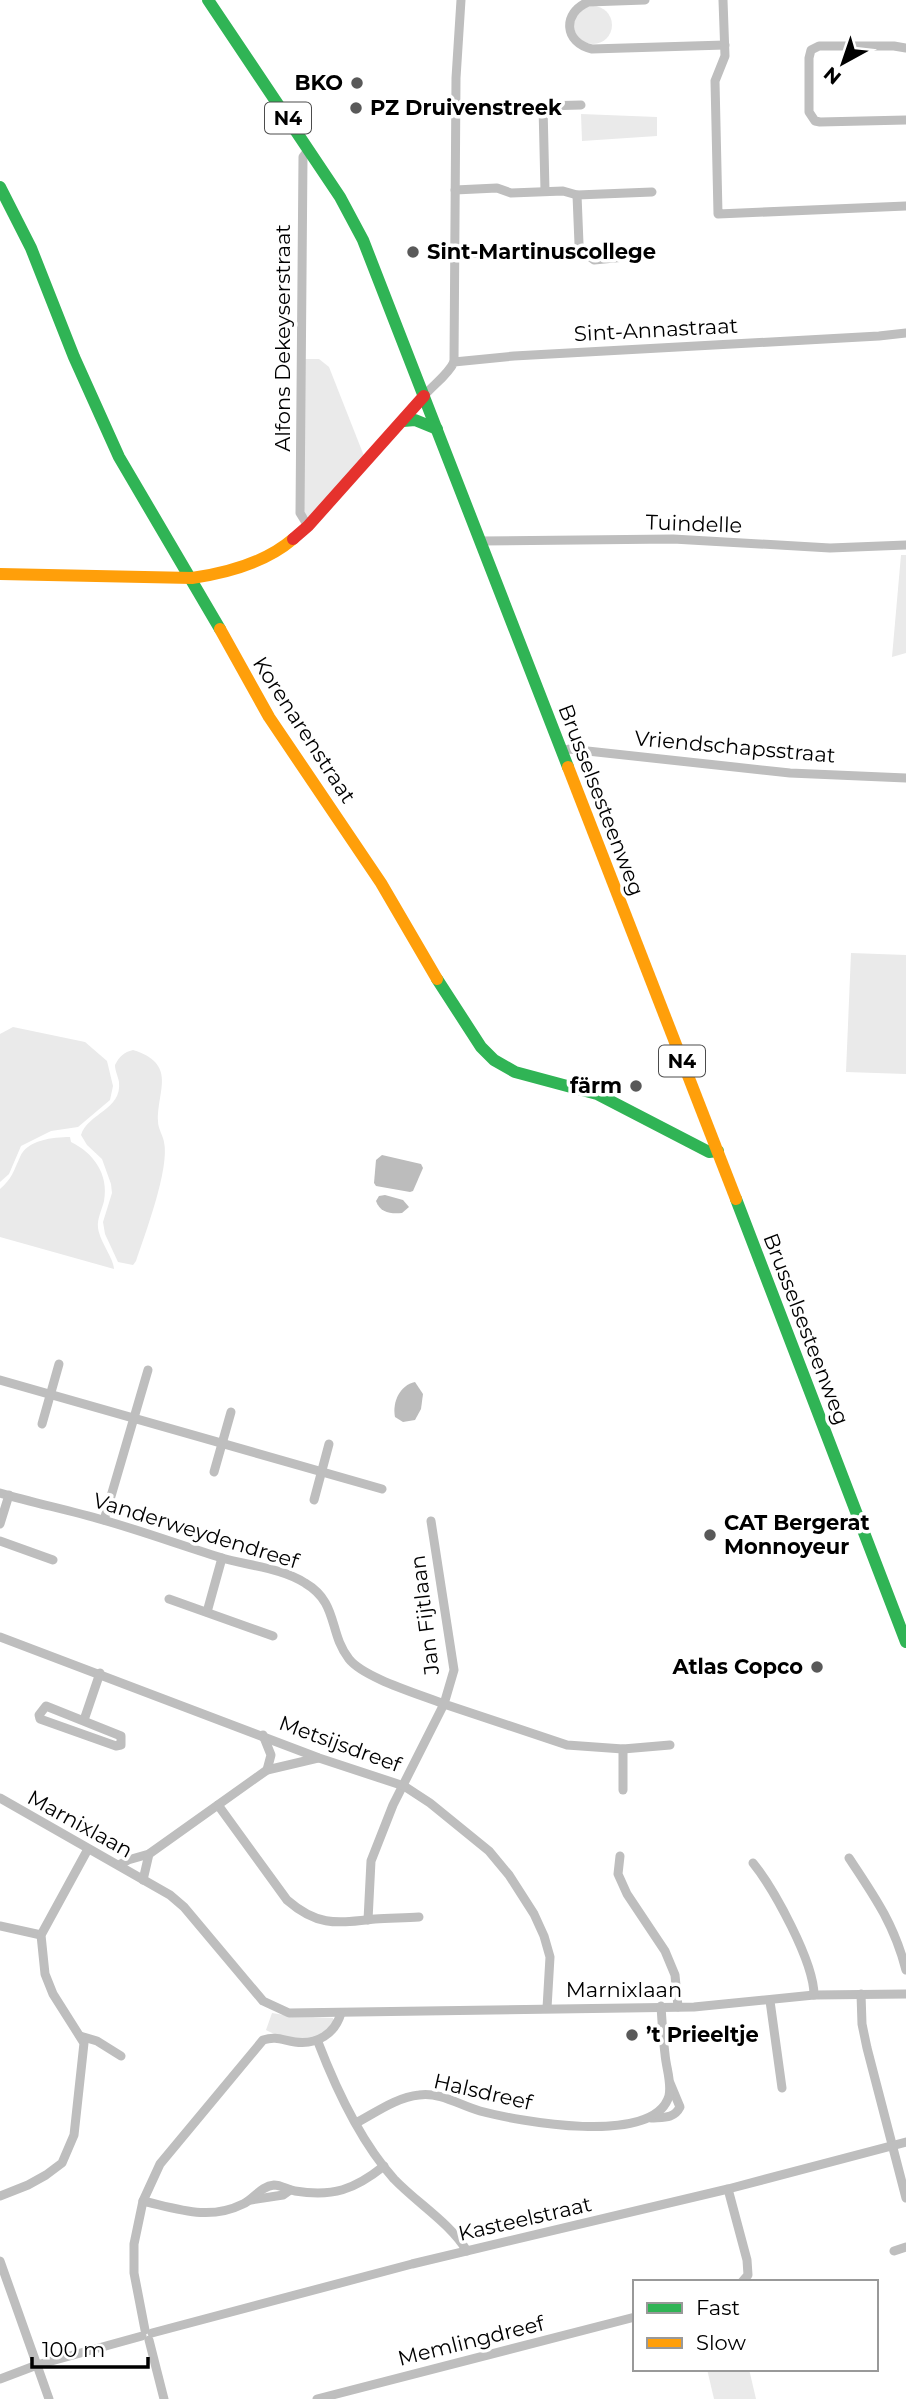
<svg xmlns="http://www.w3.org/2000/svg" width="906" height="2399" font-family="Montserrat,sans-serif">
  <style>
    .green { fill: #eaeaea }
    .water { fill: #bcbcbc }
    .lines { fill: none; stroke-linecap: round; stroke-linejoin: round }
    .street { stroke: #bebebe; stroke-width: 9 }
    .fast { stroke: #30b455; stroke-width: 12 }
    .slow { stroke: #ff9f0a; stroke-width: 12 }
    .jam { stroke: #e5322d; stroke-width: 12 }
    .poi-dot { fill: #595959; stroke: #fff; stroke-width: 2.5 }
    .labels { text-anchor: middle; stroke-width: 7; stroke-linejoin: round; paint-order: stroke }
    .shield { fill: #fff; stroke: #4c4c4c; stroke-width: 2 }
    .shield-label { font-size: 19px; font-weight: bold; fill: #000 }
    .poi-label { font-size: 21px; font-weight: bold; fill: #000; stroke: #fff; text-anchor: start }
    .street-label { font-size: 21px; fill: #000; stroke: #fff }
  </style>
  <rect width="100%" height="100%" fill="#fff"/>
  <g class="green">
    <circle cx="593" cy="25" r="19"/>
    <path d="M 581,114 L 657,117 L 657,136 L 582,141 Z"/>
    <path d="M 303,359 L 319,359 L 329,367 L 364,456 L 309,517 L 302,512 Z"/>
    <path d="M 901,555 L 906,555 L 906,653 L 892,657 Z"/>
    <path d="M 851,953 L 906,955 L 906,1074 L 846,1072 Z"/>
    <path d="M 13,1027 L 85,1042 L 107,1061 L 113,1086 L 110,1100 L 78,1127 L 51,1131 L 21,1146 L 9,1174 L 0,1182 L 0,1034 Z"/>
    <path d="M 133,1050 C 178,1064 157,1091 158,1121 C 158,1129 163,1135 164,1142 C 170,1168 145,1234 136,1261 L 133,1265 L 118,1262 L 105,1234 L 103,1222 L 112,1193 L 111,1184 L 102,1159 L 87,1145 L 81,1135 C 88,1113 122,1110 119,1082 C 118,1076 115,1071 115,1065 C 119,1057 124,1052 133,1050 Z"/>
    <path d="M 70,1137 L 71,1142 C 94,1153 109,1175 104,1201 C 102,1210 97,1218 98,1228 C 100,1242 114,1259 114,1269 L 0,1237 L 0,1189 C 12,1179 14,1170 20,1157 C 27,1140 53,1137 70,1137 Z"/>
    <path d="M 272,2013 L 290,2016 L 333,2018 L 334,2022 C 331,2025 326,2032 322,2034 C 308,2042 279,2038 266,2030 Z"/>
    <path d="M 707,2369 L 749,2369 L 756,2399 L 714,2399 Z"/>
  </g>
  <g class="water">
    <path d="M 382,1155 L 421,1164 L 423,1168 L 413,1191 L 410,1192 L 376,1186 L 374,1183 L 376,1160 Z"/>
    <path d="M 385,1195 L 403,1200 L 409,1207 L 402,1213 C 391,1214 380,1213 376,1201 L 379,1196 Z"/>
    <path d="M 415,1382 L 423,1394 L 421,1409 L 415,1420 L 403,1422 L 395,1417 C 392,1402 400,1385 415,1382 Z"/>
  </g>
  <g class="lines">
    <g class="street">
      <path d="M 645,0 L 588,2 C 562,13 564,43 592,49 L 725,45"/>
      <path d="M 723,0 L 725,56 L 715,81 L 718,214 L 906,206"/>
      <path d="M 906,48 L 894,46 L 819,46 L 811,50 L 809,58 L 809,112 L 815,121 L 820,122 L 906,120"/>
      <path d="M 455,190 L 497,188 L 511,193 L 563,191 L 577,195 L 652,192"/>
      <path d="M 545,191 L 543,106 L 581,105"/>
      <path d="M 577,195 L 579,244 L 582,251 L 594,260 L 635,256"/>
      <path d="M 455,253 L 523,254"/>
      <path d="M 454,362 L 456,78 L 461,0"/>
      <path d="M 424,396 C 433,385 448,375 454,362 L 514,356 L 879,336 L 906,333"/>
      <path d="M 308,526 L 300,513 L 303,157 L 309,149"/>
      <path d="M 480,541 L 673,539 L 830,548 L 906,545"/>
      <path d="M 562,751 L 569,749 L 790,773 L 906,778"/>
      <path d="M 0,1380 L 382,1489"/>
      <path d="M 42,1424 L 59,1364"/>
      <path d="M 214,1472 L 231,1412"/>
      <path d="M 0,1493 C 34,1503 69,1510 103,1520 C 142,1531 180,1545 219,1557 C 247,1566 280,1567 305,1583 C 339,1603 328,1632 349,1659 C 364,1678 419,1694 444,1704 L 393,1805 L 371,1861 L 368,1920"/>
      <path d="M 314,1500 L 329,1444"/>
      <path d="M 104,1520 L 148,1370"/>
      <path d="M 431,1521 L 454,1670 L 444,1704 L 567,1745 L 623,1749 L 670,1745"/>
      <path d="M 0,1524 L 9,1495"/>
      <path d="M 0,1541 L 53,1560"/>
      <path d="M 169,1599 L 273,1636"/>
      <path d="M 207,1612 L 222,1558"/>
      <path d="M 0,1637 L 319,1758 L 404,1786 L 430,1803 L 489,1851 L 509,1875 L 534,1914 L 544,1936 L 550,1957 L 547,2008"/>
      <path d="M 46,1706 L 121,1736 L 121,1745 L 116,1746 L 40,1719 L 39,1715 Z"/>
      <path d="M 84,1720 L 100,1673"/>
      <path d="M 263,1735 L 271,1755 L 267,1770"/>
      <path d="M 623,1749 L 623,1790"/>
      <path d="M 0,1798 L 170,1895 L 184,1907 L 263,2001 L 289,2013 L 694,2007 L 814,1995 L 906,1994"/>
      <path d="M 218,1805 L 287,1900 C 318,1927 337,1923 375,1919 C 390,1918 405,1918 419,1917"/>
      <path d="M 620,1856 L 618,1874 L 627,1894 L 665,1951 L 675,1975 L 678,2007"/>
      <path d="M 849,1858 C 875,1897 894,1924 906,1970"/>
      <path d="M 753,1863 C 774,1889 814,1962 814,1995"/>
      <path d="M 119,1865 L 128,1860 L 149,1854 L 267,1770 L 318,1758"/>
      <path d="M 143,1880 L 149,1854"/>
      <path d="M 0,1926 L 41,1935"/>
      <path d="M 861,1994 L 862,2024 L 867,2048 L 906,2198"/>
      <path d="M 770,2001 L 782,2088"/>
      <path d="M 80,2036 L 97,2041 L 121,2056"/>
      <path d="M 318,2042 C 336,2089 360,2141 394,2179 C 418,2204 449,2222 467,2251"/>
      <path d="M 651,2118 C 663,2117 674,2119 680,2107 L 670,2083"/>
      <path d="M 356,2123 C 375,2113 397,2097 419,2095 C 441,2092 459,2105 480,2111 C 517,2121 654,2147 669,2096 C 672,2082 666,2068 665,2054 C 663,2038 662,2022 661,2006"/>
      <path d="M 728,2189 L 747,2260 L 748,2275 L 742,2282"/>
      <path d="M 0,2196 L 28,2185 L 46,2175 L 62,2163 L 74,2135 L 84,2043 L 53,1994 L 45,1974 L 41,1935 L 88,1849"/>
      <path d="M 251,2200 L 283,2195 L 290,2190"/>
      <path d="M 143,2201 C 178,2209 209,2221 243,2204 C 254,2199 261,2186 274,2185 C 282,2185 287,2190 295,2191 C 333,2197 354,2190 384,2166"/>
      <path d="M 894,2251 L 906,2247"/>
      <path d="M 0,2261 L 49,2399"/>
      <path d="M 145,2330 L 134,2273 L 134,2244 L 143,2201 L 160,2164 L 263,2040 C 276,2036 282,2040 295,2042 C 317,2045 335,2034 341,2013"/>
      <path d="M 152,2333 L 412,2264 L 728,2189 L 906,2142"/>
      <path d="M 149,2340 L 164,2399"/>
      <path d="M 0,2379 L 37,2365 L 142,2336"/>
      <path d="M 317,2399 L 635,2317"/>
    </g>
    <g class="fast">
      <path d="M 208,0 L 340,197 L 363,240 L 568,767"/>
      <path d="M 0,187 L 31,248 L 74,357 L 119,457 L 220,629"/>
      <path d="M 403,421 L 415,420 L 437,429"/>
      <path d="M 437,979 L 481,1047 L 494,1060 L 515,1072 L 597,1094 L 709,1152 L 718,1151"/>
      <path d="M 736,1199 L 906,1642"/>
    </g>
    <g class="slow">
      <path d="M 0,574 L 192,578 C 227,573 265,563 293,539"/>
      <path d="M 220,629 L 269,717 L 381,883 L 437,979"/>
      <path d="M 568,767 L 736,1199"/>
    </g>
    <path class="jam" d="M 293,539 L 308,526 L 424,396"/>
  </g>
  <g class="poi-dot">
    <circle cx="357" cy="83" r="7"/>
    <circle cx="356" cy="108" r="7"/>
    <circle cx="413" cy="252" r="7"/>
    <circle cx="636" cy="1086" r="7"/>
    <circle cx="710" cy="1535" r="7"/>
    <circle cx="817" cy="1667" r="7"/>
    <circle cx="632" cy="2035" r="7"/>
  </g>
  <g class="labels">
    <g class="shield">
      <rect x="265" y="102.5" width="46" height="31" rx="5"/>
      <rect x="659" y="1045.5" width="46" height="31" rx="5"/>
    </g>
    <g class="shield-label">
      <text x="288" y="125">N4</text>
      <text x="682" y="1068">N4</text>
    </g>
    <g class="poi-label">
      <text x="343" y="90" text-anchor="end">BKO</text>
      <text x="370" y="115">PZ Druivenstreek</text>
      <text x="427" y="259">Sint-Martinuscollege</text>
      <text x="622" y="1093" text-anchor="end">färm</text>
      <text x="724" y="1530">CAT Bergerat<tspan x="724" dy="24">Monnoyeur</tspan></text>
      <text x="803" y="1674" text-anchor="end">Atlas Copco</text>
      <text x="646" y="2042">’t Prieeltje</text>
    </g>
    <g class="street-label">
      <text transform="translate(656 330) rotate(-3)" y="7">Sint-Annastraat</text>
      <text transform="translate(283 338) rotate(-90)" y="7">Alfons Dekeyserstraat</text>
      <text transform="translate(694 524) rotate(2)" y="7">Tuindelle</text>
      <text transform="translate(304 730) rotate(57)" y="7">Korenarenstraat</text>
      <text transform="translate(735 747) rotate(5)" y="7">Vriendschapsstraat</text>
      <text transform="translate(601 800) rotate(69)" y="7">Brusselsesteenweg</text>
      <text transform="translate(806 1329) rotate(69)" y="7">Brusselsesteenweg</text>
      <text transform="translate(196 1531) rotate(17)" y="7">Vanderweydendreef</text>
      <text transform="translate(425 1615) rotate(-97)" y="7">Jan Fijtlaan</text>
      <text transform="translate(340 1744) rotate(20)" y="7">Metsijsdreef</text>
      <text transform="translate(80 1824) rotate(29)" y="7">Marnixlaan</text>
      <text x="624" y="1997">Marnixlaan</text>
      <text transform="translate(483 2092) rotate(13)" y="7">Halsdreef</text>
      <text transform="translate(525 2219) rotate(-13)" y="7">Kasteelstraat</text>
      <text transform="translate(471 2341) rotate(-14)" y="7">Memlingdreef</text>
    </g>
  </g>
  <rect x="633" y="2280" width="245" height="91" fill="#ffffff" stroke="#999999" stroke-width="2"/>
  <rect x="647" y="2303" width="35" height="10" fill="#30b455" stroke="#999999" stroke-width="2"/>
  <text x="696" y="2315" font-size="21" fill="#000000">Fast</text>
  <rect x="647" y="2338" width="35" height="10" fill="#ff9f0a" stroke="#999999" stroke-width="2"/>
  <text x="696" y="2350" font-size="21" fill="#000000">Slow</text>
  <g transform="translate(843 63) rotate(220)" stroke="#ffffff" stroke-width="5" paint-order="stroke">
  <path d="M0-5L12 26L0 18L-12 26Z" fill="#000000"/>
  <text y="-10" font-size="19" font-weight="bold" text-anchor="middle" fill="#000000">N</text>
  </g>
  <path d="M32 2357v10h116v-10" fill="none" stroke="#000000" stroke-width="3.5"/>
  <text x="42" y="2357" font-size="21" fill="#000000" stroke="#ffffff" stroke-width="5" paint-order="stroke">100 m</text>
</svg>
